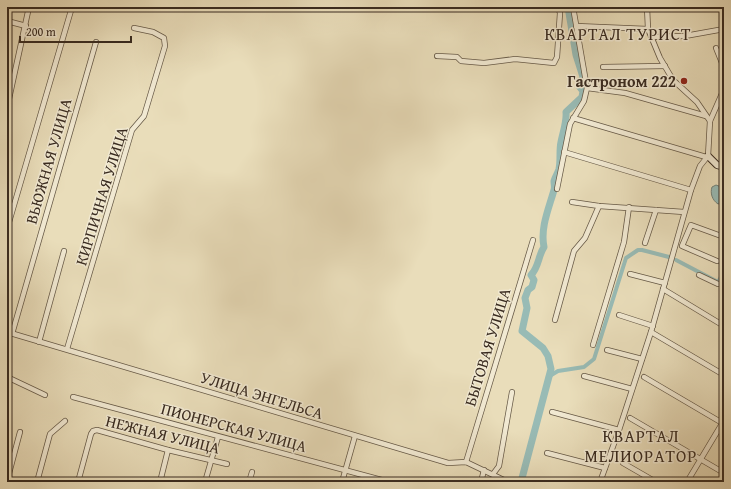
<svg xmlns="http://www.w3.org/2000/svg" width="731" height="489" font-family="'Gentium Book Plus',serif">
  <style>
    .water { fill: #98bbb5; stroke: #728179 }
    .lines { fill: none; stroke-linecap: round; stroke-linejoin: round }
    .canal { stroke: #98bbb5; stroke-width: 4 }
    .river { stroke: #98bbb5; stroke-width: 7 }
    .street-casing { stroke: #655846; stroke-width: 6 }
    .secondary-casing { stroke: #392b20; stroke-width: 8 }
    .street { stroke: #f1e9d2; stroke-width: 4.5 }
    .secondary { stroke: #f1e9d2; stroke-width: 6 }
    .poi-dot { fill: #8f2418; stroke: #f1e9d2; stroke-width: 1.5 }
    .labels { text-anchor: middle; stroke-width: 3; stroke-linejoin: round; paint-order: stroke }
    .poi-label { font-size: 16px; font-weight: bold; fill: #392b20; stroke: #f1e9d2; text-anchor: end }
    .street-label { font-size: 16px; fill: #392b20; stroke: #f1e9d2 }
    .neighbourhood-label { font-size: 17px; letter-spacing: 1px; fill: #392b20; stroke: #f1e9d2 }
  </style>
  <rect width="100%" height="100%" fill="#e9ddba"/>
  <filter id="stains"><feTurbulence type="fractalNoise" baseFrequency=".005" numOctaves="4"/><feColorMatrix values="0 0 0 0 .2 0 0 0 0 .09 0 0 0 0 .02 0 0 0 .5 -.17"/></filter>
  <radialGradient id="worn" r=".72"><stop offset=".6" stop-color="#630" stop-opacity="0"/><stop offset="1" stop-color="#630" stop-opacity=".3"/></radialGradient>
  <path class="water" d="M 716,185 L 724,188 L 724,202 L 718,204 C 712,200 710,193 712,187 Z"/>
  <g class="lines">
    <g class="canal">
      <path d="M 676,260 L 718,282 L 724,272"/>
      <path d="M 548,377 L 558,371 L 584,367 L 594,359 L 626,258 L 638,250 L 642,250 L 669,257"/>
    </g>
    <path class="river" d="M 521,482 L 551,369 L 548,356 L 543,348 L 522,331 L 527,308 L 525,298 L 528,290 L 532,287 L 534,280 L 531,275 C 539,267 538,256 544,247 C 540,228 549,208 554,190 C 555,187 554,184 554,181 C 555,177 558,173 559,169 C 561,160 559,151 561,142 C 563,132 567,121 566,112 L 582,97 L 583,91 L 579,86 L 583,77 L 576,55 L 568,7"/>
    <defs>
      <g id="street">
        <path d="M 7,21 L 26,26"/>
        <path d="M 576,26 L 648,29"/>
        <path d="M 651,37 L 685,36 L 724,29"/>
        <path d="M 716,48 L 724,68"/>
        <path d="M 437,56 L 457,57 L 461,61 L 484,63 L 515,59 L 554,63 L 557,57 L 560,13 L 558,7"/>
        <path d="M 603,67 L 665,66"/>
        <path d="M 587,88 L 625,93 L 706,116"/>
        <path d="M 7,108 L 29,7"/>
        <path d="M 573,118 L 706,157"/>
        <path d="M 710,121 L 724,89"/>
        <path d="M 564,152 L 691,190"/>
        <path d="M 557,189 L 570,124 L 584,101 L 587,88 L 573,7"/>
        <path d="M 572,202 L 599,206 L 684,212"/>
        <path d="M 7,229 L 72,7"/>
        <path d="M 645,243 L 656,210"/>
        <path d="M 717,261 L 682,246 L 691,225 L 724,237"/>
        <path d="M 630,274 L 665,283"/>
        <path d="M 699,275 L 718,284 L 724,284"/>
        <path d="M 663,289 L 724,326"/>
        <path d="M 619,315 L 653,326"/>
        <path d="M 555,320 L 574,251 L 585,238 L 599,206"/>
        <path d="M 7,332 L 448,463 L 466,462 L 508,482"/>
        <path d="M 651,332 L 724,375"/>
        <path d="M 12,334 L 96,42"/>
        <path d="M 39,342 L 64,251"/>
        <path d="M 593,345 L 624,242 L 629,207"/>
        <path d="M 67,349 L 132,130 L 144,116 L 165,46 L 164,38 L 153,32 L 134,28"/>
        <path d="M 607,350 L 642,359"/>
        <path d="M 584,376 L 632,389"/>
        <path d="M 7,377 L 45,395"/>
        <path d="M 644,377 L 724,424"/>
        <path d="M 73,397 L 389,482"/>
        <path d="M 552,412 L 619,430"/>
        <path d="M 630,418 L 724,473"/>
        <path d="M 547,453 L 605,468"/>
        <path d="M 466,462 L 533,240"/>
        <path d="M 623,463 L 656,482"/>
        <path d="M 493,474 L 499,466 L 512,392"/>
        <path d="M 7,481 L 20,432"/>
        <path d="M 37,482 L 50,434 L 65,421"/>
        <path d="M 78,482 L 91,434 L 93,431 L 97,430 L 168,450 L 227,464"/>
        <path d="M 160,482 L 168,450"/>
        <path d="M 205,482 L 218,437"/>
        <path d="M 249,482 L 252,472"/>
        <path d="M 342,482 L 355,436"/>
        <path d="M 481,482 L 484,470"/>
        <path d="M 600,482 L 619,430 L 651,332 L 691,190 L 700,166 L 708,156 L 710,121 L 697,102 L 673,80 L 660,58 L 648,29 L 647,7"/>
        <path d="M 687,482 L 723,422"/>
      </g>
      <path id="secondary" d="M 708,156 L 717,165 L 724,167"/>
    </defs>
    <use href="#street" class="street-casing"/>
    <use href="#secondary" class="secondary-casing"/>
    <use href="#street" class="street"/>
    <use href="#secondary" class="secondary"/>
  </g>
  <circle class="poi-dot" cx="684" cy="81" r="4"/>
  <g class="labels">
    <g class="poi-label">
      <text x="676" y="87">Гастроном 222</text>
    </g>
    <g class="street-label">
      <text transform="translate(48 161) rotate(-74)" y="6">ВЬЮЖНАЯ УЛИЦА</text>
      <text transform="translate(101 196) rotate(-73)" y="6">КИРПИЧНАЯ УЛИЦА</text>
      <text transform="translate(487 347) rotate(-73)" y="6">БЫТОВАЯ УЛИЦА</text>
      <text transform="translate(262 395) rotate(17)" y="6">УЛИЦА ЭНГЕЛЬСА</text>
      <text transform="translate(234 427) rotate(15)" y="6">ПИОНЕРСКАЯ УЛИЦА</text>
      <text transform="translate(163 434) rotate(14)" y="6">НЕЖНАЯ УЛИЦА</text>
    </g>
    <g class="neighbourhood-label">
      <text x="618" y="40">КВАРТАЛ ТУРИСТ</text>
      <text x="641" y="442">КВАРТАЛ<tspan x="641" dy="20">МЕЛИОРАТОР</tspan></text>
    </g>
  </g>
  <rect width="731" height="489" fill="none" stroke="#e9ddba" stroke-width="24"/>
  <rect x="8" y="8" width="715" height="473" fill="none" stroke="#392b20" stroke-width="2"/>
  <rect x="12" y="12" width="707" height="465" fill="none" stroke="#392b20"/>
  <path d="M20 36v6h111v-6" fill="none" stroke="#392b20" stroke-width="2"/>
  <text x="26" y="36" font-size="12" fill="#392b20" stroke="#f1e9d2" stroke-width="3" paint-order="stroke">200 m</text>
  <rect width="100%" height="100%" filter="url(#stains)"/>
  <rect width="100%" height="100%" fill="url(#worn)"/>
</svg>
